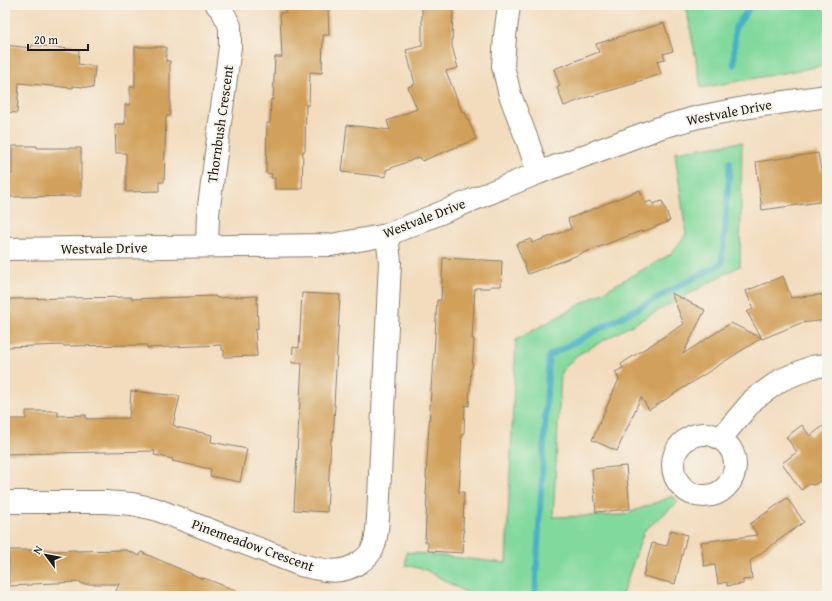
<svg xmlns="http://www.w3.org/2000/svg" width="832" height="601" font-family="'Gentium Book Plus',serif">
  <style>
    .green { fill: #82d99d; stroke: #4f7a5c }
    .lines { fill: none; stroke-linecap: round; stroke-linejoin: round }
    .stream { stroke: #48b1c6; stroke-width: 6 }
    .building { fill: #d1a05a }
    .minor-casing { stroke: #877c6c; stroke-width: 24 }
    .minor { stroke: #fff; stroke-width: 22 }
    .labels { text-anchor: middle; stroke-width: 3.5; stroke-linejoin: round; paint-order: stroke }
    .street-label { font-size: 14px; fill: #1c1c1c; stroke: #f7f3e8 }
  </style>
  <rect width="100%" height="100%" fill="#f7f3e8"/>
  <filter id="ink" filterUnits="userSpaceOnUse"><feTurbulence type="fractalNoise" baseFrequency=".025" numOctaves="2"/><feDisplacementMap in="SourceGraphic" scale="8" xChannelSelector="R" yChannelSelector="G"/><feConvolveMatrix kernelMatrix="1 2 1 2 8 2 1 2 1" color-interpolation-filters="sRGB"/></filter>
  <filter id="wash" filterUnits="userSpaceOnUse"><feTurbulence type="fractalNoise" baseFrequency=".012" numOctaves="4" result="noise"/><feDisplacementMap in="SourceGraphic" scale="16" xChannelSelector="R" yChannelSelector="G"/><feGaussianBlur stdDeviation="0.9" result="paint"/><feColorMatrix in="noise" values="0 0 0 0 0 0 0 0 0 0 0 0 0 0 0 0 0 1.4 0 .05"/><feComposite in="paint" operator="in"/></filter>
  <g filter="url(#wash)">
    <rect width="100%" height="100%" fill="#f2dcbd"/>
    <g class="green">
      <path d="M 686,5 L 827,5 L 827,65 L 701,88 Z"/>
      <path d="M 742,142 L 740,266 L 577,355 L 561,372 L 553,517 L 623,515 L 673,496 L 678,502 L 644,531 L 623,592 L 623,596 L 472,596 L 426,570 L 406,565 L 406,552 L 506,563 L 516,340 L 671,254 L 686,234 L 675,152 Z"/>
    </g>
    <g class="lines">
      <g class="stream">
        <path d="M 734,65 L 735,28 L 752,5"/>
        <path d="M 535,596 L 549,356 L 722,263 L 730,162"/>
      </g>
    </g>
    <g id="blocks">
      <g class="building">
        <path d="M 285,5 L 328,5 L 329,35 L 323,35 L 322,73 L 310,72 L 309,105 L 306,105 L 305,151 L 303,151 L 302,189 L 275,189 L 275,178 L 271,178 L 272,174 L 266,173 L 267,123 L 270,123 L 271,99 L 273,100 L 275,57 L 282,57 L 280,13 L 286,13 Z"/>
        <path d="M 422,5 L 453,5 L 452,46 L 458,68 L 446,71 L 462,112 L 465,112 L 476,139 L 422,161 L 420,157 L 386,170 L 386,177 L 342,172 L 347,125 L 390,130 L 387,121 L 417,109 L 408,87 L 415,84 L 406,50 L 422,46 Z"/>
        <path d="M 664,23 L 673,51 L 663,54 L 665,59 L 657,61 L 661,74 L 636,82 L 636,83 L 588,97 L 564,106 L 557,87 L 560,86 L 554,69 L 599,52 L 596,44 Z"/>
        <path d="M 5,45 L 31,48 L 32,45 L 79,50 L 78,64 L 95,66 L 93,88 L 73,86 L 73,88 L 19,83 L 17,113 L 5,112 Z"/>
        <path d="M 135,47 L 166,47 L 166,61 L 170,61 L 170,116 L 166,116 L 164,182 L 159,182 L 159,191 L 126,192 L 126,153 L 116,153 L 115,124 L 125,124 L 125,105 L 130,105 L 130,87 L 135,87 Z"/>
        <path d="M 12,146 L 37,146 L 37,148 L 81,148 L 81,196 L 5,197 L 5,174 L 12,174 Z"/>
        <path d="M 818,153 L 821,171 L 827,170 L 827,201 L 762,210 L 756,162 Z"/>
        <path d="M 640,190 L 645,203 L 651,201 L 653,204 L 662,201 L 670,221 L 642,232 L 641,231 L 528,274 L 516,244 L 531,239 L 532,243 L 571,229 L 568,219 Z"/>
        <path d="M 443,258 L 502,261 L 501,286 L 491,286 L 490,288 L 475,288 L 472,339 L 474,339 L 472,369 L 471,369 L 469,406 L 465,405 L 464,434 L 462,434 L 459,492 L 464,492 L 463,530 L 464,530 L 463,553 L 428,551 L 428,542 L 425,542 L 427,495 L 426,495 L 427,478 L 426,478 L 432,373 L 433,373 L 437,300 L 441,300 Z"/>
        <path d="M 783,276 L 791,298 L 827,294 L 827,320 L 801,323 L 762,339 L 747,312 L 753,309 L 746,291 Z"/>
        <path d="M 302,293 L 340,295 L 334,405 L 335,405 L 333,439 L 331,439 L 327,512 L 294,510 L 302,363 L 292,363 L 293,347 L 299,348 Z"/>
        <path d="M 671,293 L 705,310 L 683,354 L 731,323 L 761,338 L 649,410 L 641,397 L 617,451 L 592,440 L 619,379 L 615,372 L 623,368 L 621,364 L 684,324 Z"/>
        <path d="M 216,296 L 216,298 L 257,296 L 258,329 L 255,330 L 257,356 L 224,357 L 224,350 L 222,350 L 222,345 L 147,348 L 147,345 L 64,346 L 64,345 L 5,347 L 5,300 L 10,300 L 10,299 L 132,297 L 132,299 Z"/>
        <path d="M 131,391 L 180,396 L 173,425 L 176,426 L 176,427 L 212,435 L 211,442 L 247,449 L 240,482 L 210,476 L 211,469 L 172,461 L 173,459 L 154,455 L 155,451 L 5,454 L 5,419 L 26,419 L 26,411 L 58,411 L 58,416 L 86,415 L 86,419 L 129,418 Z"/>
        <path d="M 827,423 L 827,472 L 821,476 L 820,481 L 814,485 L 809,484 L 801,490 L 782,463 L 797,452 L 786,437 L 802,425 L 810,436 Z"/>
        <path d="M 626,466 L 630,509 L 596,512 L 592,469 Z"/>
        <path d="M 787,498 L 804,522 L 750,561 L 752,579 L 743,580 L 743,584 L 727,586 L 727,582 L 718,584 L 715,565 L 704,566 L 701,542 L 758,535 L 750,524 Z"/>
        <path d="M 671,530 L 687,535 L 675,584 L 643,576 L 652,543 L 667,546 Z"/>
        <path d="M 9,550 L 31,550 L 31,552 L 76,550 L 76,551 L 126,550 L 140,556 L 141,552 L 203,579 L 204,578 L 247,595 L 127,596 L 116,591 L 119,584 L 81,584 L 81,582 L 31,584 L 31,585 L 9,586 Z"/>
      </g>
    </g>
  </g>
  <g filter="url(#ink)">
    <use href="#blocks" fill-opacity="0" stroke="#877c6c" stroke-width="1"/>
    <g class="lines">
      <defs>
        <g id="minor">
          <path d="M 509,5 L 505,36 L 503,66 L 510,95 L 528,142 L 538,173"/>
          <path d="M 207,246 L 208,214 L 230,47 L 230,26 L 222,10 L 217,5"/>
          <path d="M 5,249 L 331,245 L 387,235 L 538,173 L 659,128 L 698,117 L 749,107 L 827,96"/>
          <circle cx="704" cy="465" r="31"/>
          <path d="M 721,438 L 754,399 L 781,380 L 812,367 L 827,365"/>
          <path d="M 5,502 L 105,502 L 132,504 L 155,509 L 301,565 C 322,570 341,576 360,562 C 365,559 370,554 373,548 C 377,539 377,528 378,518 L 390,262 L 387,235"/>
        </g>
      </defs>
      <use href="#minor" class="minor-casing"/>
      <use href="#minor" class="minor"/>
    </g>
  </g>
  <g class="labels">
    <g class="street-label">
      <text transform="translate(729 112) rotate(-11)" y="5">Westvale Drive</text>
      <text transform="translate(220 124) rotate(-82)" y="5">Thornbush Crescent</text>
      <text transform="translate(424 218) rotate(-21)" y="5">Westvale Drive</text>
      <text transform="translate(104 248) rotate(-1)" y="5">Westvale Drive</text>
      <text transform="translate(253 545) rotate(20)" y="5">Pinemeadow Crescent</text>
    </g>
  </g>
  <rect width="832" height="601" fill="none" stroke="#f7f3e8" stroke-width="20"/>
  <g transform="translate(46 555) rotate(302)" stroke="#f7f3e8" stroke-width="3" paint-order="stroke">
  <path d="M0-3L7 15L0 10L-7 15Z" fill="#1c1c1c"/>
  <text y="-6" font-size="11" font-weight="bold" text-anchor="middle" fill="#1c1c1c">N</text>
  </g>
  <path d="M28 44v6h60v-6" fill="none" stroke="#1c1c1c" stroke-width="2"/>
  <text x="34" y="44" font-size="12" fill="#1c1c1c" stroke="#f7f3e8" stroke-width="3" paint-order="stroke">20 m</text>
</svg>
